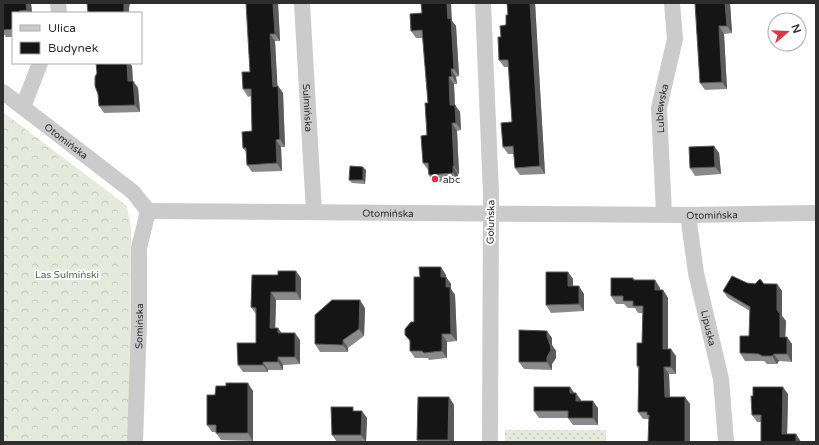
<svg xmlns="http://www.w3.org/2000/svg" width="819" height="445" font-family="'Varela Round',sans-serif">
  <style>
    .green { fill: url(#green-dots) }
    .forest { fill: url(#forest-crowns) }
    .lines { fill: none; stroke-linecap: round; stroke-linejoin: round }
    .minor { stroke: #cbcbcb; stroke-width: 16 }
    .wall { fill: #8a8a8a }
    .shaded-wall { fill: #5b5b5b }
    .building { fill: #151515; stroke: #5b5b5b }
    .poi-dot { fill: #e03445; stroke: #fff; stroke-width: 1.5 }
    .labels { text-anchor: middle; stroke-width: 4; stroke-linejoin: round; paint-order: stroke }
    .street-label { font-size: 10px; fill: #2e2e2e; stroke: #fff }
    .poi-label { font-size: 10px; fill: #2e2e2e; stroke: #fff; text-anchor: start }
    .park-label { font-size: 10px; fill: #52683c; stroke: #fff }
  </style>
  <defs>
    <pattern id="green-dots" width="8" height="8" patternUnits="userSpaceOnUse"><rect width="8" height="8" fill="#e4ebdc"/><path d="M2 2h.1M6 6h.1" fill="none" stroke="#c4cabd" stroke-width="1.8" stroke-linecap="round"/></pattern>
    <pattern id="forest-crowns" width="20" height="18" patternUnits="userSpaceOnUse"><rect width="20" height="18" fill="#e4ebdc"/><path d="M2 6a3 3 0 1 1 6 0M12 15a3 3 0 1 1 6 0" fill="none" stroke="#c4cabd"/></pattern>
  </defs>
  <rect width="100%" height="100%" fill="#fff"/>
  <rect class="green" x="505" y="430" width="101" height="12"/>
  <path class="forest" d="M 3,112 L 127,206 L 131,227 L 131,320 L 128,442 L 3,442 Z"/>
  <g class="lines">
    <g class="minor">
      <path d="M 58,3 L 59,13"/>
      <path id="s1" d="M 302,3 L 314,212"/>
      <path d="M 483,3 L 491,194 L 490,442"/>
      <path id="s2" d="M 3,92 L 133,192 L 148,211"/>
      <path d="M 23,107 L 40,63"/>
      <path id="s3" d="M 148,211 L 688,215 L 816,213"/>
      <path id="s4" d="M 664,214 L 659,108 L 675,39 L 672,3"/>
      <path id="s5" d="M 688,215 L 696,273 L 721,379 L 726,442"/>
      <path id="s6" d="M 135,442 L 139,324 L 139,248 L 148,211"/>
    </g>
  </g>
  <g class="wall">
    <path d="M 3,3 L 31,3 L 32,13 L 13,13 L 13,37 L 6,37 L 3,33 Z"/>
    <path d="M 278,3 L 280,41 L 275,41 L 277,86 L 278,86 L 283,93 L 285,147 L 281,147 L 282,171 L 252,172 L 247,165 L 246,152 L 243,148 L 252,131 L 251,96 L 248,97 L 243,89 Z"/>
    <path d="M 507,3 L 535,3 L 545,174 L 520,175 L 515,168 L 514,154 L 508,154 L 503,147 L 512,122 L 509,67 L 504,67 L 499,60 L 501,37 L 506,25 L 508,15 Z"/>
    <path d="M 695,3 L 730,3 L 732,33 L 724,34 L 727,89 L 705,90 L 700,83 Z"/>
    <path d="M 452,21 L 456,26 L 459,76 L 456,77 L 457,84 L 454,84 L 455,105 L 460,112 L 461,130 L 457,131 L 459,174 L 458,174 L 458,181 L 434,182 L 429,175 L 428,170 L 423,163 L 427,135 L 428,103 L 423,38 L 416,38 L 411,31 Z"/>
    <path d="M 132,66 L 133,81 L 138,88 L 140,112 L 104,113 L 99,106 Z"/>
    <path d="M 714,146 L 719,153 L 721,174 L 695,176 L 690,168 Z"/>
    <path d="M 366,170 L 365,184 L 352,183 L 349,180 Z"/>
    <path d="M 568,272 L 573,279 L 573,286 L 584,294 L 584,311 L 551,313 L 546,305 Z"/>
    <path d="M 252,275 L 301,278 L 301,300 L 276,300 L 275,328 L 281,333 L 300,340 L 300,364 L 283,365 L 283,370 L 268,370 L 268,372 L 243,372 L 238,365 L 256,343 L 256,314 L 251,307 Z"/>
    <path d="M 446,275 L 446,277 L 451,284 L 451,289 L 455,295 L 457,341 L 447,342 L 447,358 L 429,360 L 428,358 L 415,358 L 410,351 L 410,342 L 405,335 L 414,322 L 420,277 Z"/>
    <path d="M 633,278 L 635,280 L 655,280 L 660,288 L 660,290 L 663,290 L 668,298 L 668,349 L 676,356 L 676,374 L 669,374 L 670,397 L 685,397 L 690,404 L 690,442 L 648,442 L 649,419 L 643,419 L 638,412 L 638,369 L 637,366 L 642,343 L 643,313 L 638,313 L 635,308 L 628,308 L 624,304 L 616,304 L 611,296 Z"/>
    <path d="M 747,283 L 777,284 L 782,291 L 782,316 L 786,321 L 785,337 L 787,337 L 792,344 L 792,362 L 779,361 L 777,364 L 767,364 L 764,361 L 745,361 L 740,353 L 749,336 L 750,311 L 728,298 L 723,291 Z"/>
    <path d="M 365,308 L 364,336 L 348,348 L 348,352 L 320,352 L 315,344 Z"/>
    <path d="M 552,338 L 552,345 L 556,351 L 556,358 L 552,364 L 552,370 L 524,369 L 519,362 Z"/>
    <path d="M 570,387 L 574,393 L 581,401 L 598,408 L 598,425 L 573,425 L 568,418 L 539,418 L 534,411 Z"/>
    <path d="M 253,391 L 253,441 L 221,440 L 216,433 L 216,432 L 212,432 L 207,425 L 215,395 Z"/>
    <path d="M 788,394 L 787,434 L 796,434 L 801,442 L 761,422 L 757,422 L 752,415 Z"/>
    <path d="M 449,397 L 454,405 L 454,442 L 419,442 L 417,440 Z"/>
    <path d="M 356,411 L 367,418 L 366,442 L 337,442 L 332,435 Z"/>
  </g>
  <g class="shaded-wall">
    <path d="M 26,3 L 31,3 L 32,13 L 29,13 L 27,10 Z"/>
    <path d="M 124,3 L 130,3 L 129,9 L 129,13 L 124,13 Z"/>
    <path d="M 273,3 L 278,3 L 280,41 L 275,34 Z"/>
    <path d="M 447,3 L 451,3 L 452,21 L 456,26 L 459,76 L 454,69 L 448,19 Z"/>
    <path d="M 530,3 L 535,3 L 545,174 L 540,166 Z"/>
    <path d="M 725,3 L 730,3 L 732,33 L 727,26 Z"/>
    <path d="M 719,26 L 724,34 L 727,89 L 722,82 Z"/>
    <path d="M 270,34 L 275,41 L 278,94 L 273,87 Z"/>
    <path d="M 127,63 L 130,63 L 132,66 L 133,88 L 128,81 Z"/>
    <path d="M 451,69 L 456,77 L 457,84 L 452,76 Z"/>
    <path d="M 449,77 L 454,84 L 455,113 L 450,105 Z"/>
    <path d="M 133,81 L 138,88 L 140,112 L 135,105 Z"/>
    <path d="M 278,86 L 283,93 L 285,147 L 280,139 Z"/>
    <path d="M 455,105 L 460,112 L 461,130 L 456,123 Z"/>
    <path d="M 452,123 L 457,131 L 459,174 L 454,166 Z"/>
    <path d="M 276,140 L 281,147 L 282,171 L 277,163 Z"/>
    <path d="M 714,146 L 719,153 L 721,174 L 715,167 Z"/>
    <path d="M 453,166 L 458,174 L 458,181 L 453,173 Z"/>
    <path d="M 363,167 L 366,170 L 365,184 L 363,180 Z"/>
    <path d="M 441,267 L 446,275 L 446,284 L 441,277 Z"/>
    <path d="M 296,271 L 301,278 L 301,300 L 296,292 Z"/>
    <path d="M 568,272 L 573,279 L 573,294 L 568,286 Z"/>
    <path d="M 446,277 L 451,284 L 451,289 L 455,295 L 457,341 L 451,334 L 446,287 Z"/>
    <path d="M 655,280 L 660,288 L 660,297 L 655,290 Z"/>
    <path d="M 777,284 L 782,291 L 782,316 L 786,321 L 785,344 L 780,337 L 777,310 Z"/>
    <path d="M 579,286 L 584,294 L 584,311 L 579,304 Z"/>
    <path d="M 663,290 L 668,298 L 668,356 L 663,349 Z"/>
    <path d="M 271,292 L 276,300 L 275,335 L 270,328 Z"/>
    <path d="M 360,300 L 365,308 L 364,336 L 359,329 Z"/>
    <path d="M 278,328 L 283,335 L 278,333 Z"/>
    <path d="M 547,331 L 552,338 L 552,345 L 556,351 L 556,358 L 552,364 L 552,370 L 547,362 Z"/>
    <path d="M 295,333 L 300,340 L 300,364 L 295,357 Z"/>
    <path d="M 442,334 L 447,342 L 447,358 L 442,351 Z"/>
    <path d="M 787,337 L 792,344 L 792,362 L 787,354 Z"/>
    <path d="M 343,340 L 348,348 L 348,352 L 343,345 Z"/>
    <path d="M 671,349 L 676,356 L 676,374 L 671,367 Z"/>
    <path d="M 774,354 L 779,361 L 777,364 L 772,356 Z"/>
    <path d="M 278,357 L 283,365 L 283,370 L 278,362 Z"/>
    <path d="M 263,362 L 268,370 L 268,372 L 263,365 Z"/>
    <path d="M 664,367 L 669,374 L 670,404 L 665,397 Z"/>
    <path d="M 248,383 L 253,391 L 253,441 L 248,433 Z"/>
    <path d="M 570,387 L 575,394 L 570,393 Z"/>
    <path d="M 783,387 L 788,394 L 787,441 L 782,434 Z"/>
    <path d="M 576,393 L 581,400 L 581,408 L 576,401 Z"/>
    <path d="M 449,397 L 454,405 L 454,442 L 450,442 L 448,440 Z"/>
    <path d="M 685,397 L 690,404 L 690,442 L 685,442 Z"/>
    <path d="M 593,401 L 598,408 L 598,425 L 593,418 Z"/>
    <path d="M 362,411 L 367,418 L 366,442 L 361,435 Z"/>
    <path d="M 796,434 L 801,442 L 796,442 Z"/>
  </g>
  <g class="building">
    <path d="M 3,3 L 26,3 L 27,10 L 19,11 L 19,13 L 13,13 L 13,29 L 3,30 Z"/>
    <path d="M 87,3 L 124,3 L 124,13 L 88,13 Z"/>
    <path d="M 246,3 L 273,3 L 275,34 L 270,34 L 273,87 L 278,86 L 280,139 L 276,140 L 277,163 L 247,165 L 246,148 L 243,148 L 242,132 L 252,131 L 251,89 L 243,89 L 242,72 L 250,72 Z"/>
    <path d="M 421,3 L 447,3 L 448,19 L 451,18 L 454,69 L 451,69 L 452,76 L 449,77 L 450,105 L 455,105 L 456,123 L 452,123 L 454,166 L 453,166 L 453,173 L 429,175 L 428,163 L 423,163 L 421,136 L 427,135 L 425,103 L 428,103 L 422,30 L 411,31 L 410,14 L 422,13 Z"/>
    <path d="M 507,3 L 530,3 L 540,166 L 515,168 L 513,146 L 503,147 L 501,123 L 512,122 L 508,60 L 499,60 L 498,37 L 501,37 L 500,26 L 506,25 L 506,15 L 508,15 Z"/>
    <path d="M 695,3 L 725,3 L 727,26 L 719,26 L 722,82 L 700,83 Z"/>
    <path d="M 96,63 L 127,63 L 128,81 L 133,81 L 135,105 L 99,106 L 98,94 L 95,86 L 95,77 L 97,73 Z"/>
    <path d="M 714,146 L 715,167 L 690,168 L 689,147 Z"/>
    <path d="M 350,166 L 363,167 L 363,180 L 349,180 Z"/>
    <path d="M 419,267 L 441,267 L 441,277 L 446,277 L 446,287 L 450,287 L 451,334 L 442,334 L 442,351 L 424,353 L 422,351 L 410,351 L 410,340 L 405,335 L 405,329 L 411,322 L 414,322 L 414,277 L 420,277 Z"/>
    <path d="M 278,271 L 296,271 L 296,292 L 271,292 L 270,328 L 278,328 L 278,333 L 295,333 L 295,357 L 278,357 L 278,362 L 263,362 L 263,365 L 238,365 L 237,343 L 256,343 L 256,308 L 251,307 L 252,275 L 278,275 Z"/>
    <path d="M 546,272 L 568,272 L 568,286 L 579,286 L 579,304 L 546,305 Z"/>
    <path d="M 732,276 L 747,283 L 755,284 L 760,279 L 764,284 L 777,284 L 777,310 L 780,314 L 780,337 L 787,337 L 787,354 L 774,354 L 772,356 L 762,356 L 759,354 L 740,353 L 740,336 L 749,336 L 750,307 L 723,291 Z"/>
    <path d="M 611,278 L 633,278 L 633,280 L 655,280 L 655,290 L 663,290 L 663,349 L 671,349 L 671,367 L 664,367 L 665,397 L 685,397 L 685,442 L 648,442 L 649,415 L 647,415 L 647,412 L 638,412 L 639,366 L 637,366 L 637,343 L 642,343 L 643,306 L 633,306 L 633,301 L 623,301 L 623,296 L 611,296 Z"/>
    <path d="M 332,300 L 360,300 L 359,329 L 343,340 L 343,345 L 315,344 L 315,315 Z"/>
    <path d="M 519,330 L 547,331 L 547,337 L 550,344 L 551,350 L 547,357 L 547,362 L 519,362 Z"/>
    <path d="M 226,383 L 248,383 L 248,433 L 216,433 L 216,425 L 207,425 L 207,395 L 215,395 L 216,386 L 226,386 Z"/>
    <path d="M 534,387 L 570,387 L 570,393 L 576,393 L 576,401 L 593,401 L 593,418 L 568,418 L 568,411 L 534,411 Z"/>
    <path d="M 753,387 L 783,387 L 782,434 L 796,434 L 796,442 L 761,442 L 761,415 L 752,415 L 751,396 L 753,396 Z"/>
    <path d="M 418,397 L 449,397 L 448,440 L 417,440 Z"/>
    <path d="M 331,407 L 353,407 L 353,411 L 362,411 L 361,435 L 332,435 Z"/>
  </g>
  <circle class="poi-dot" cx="435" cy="179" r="4"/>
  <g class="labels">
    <g class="street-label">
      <text dy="4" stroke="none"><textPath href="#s1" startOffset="105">Sulmińska</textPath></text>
      <text dy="4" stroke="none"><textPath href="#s4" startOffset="106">Lublewska</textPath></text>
      <text dy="4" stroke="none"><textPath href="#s2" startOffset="80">Otomińska</textPath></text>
      <text dy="4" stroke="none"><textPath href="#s3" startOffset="240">Otomińska</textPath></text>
      <text dy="4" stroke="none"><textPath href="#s3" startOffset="564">Otomińska</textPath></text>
      <text transform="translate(490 222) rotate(-89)" y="4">Gołuńska</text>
      <text dy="4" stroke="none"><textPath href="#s6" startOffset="116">Somińska</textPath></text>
      <text dy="4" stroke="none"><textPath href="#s5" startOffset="115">Lipuska</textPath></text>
    </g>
    <g class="poi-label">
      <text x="443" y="183">abc</text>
    </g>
    <g class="park-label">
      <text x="67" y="278">Las Sulmiński</text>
    </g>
  </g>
  <rect width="819" height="445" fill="none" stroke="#2e2e2e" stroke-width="8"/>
  <rect x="12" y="12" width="130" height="52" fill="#ffffff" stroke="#ababab"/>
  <rect x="20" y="25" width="20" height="6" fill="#cbcbcb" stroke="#ababab"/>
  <text x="48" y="32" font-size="12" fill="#2e2e2e">Ulica</text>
  <rect x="20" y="42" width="20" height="12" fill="#151515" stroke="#ababab"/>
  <text x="48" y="52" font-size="12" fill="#2e2e2e">Budynek</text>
  <g transform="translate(787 32) rotate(71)"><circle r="19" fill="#ffffff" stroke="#ababab"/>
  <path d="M0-3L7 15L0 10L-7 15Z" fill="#e03445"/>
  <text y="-6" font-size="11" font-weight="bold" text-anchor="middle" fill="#2e2e2e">N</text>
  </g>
</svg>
